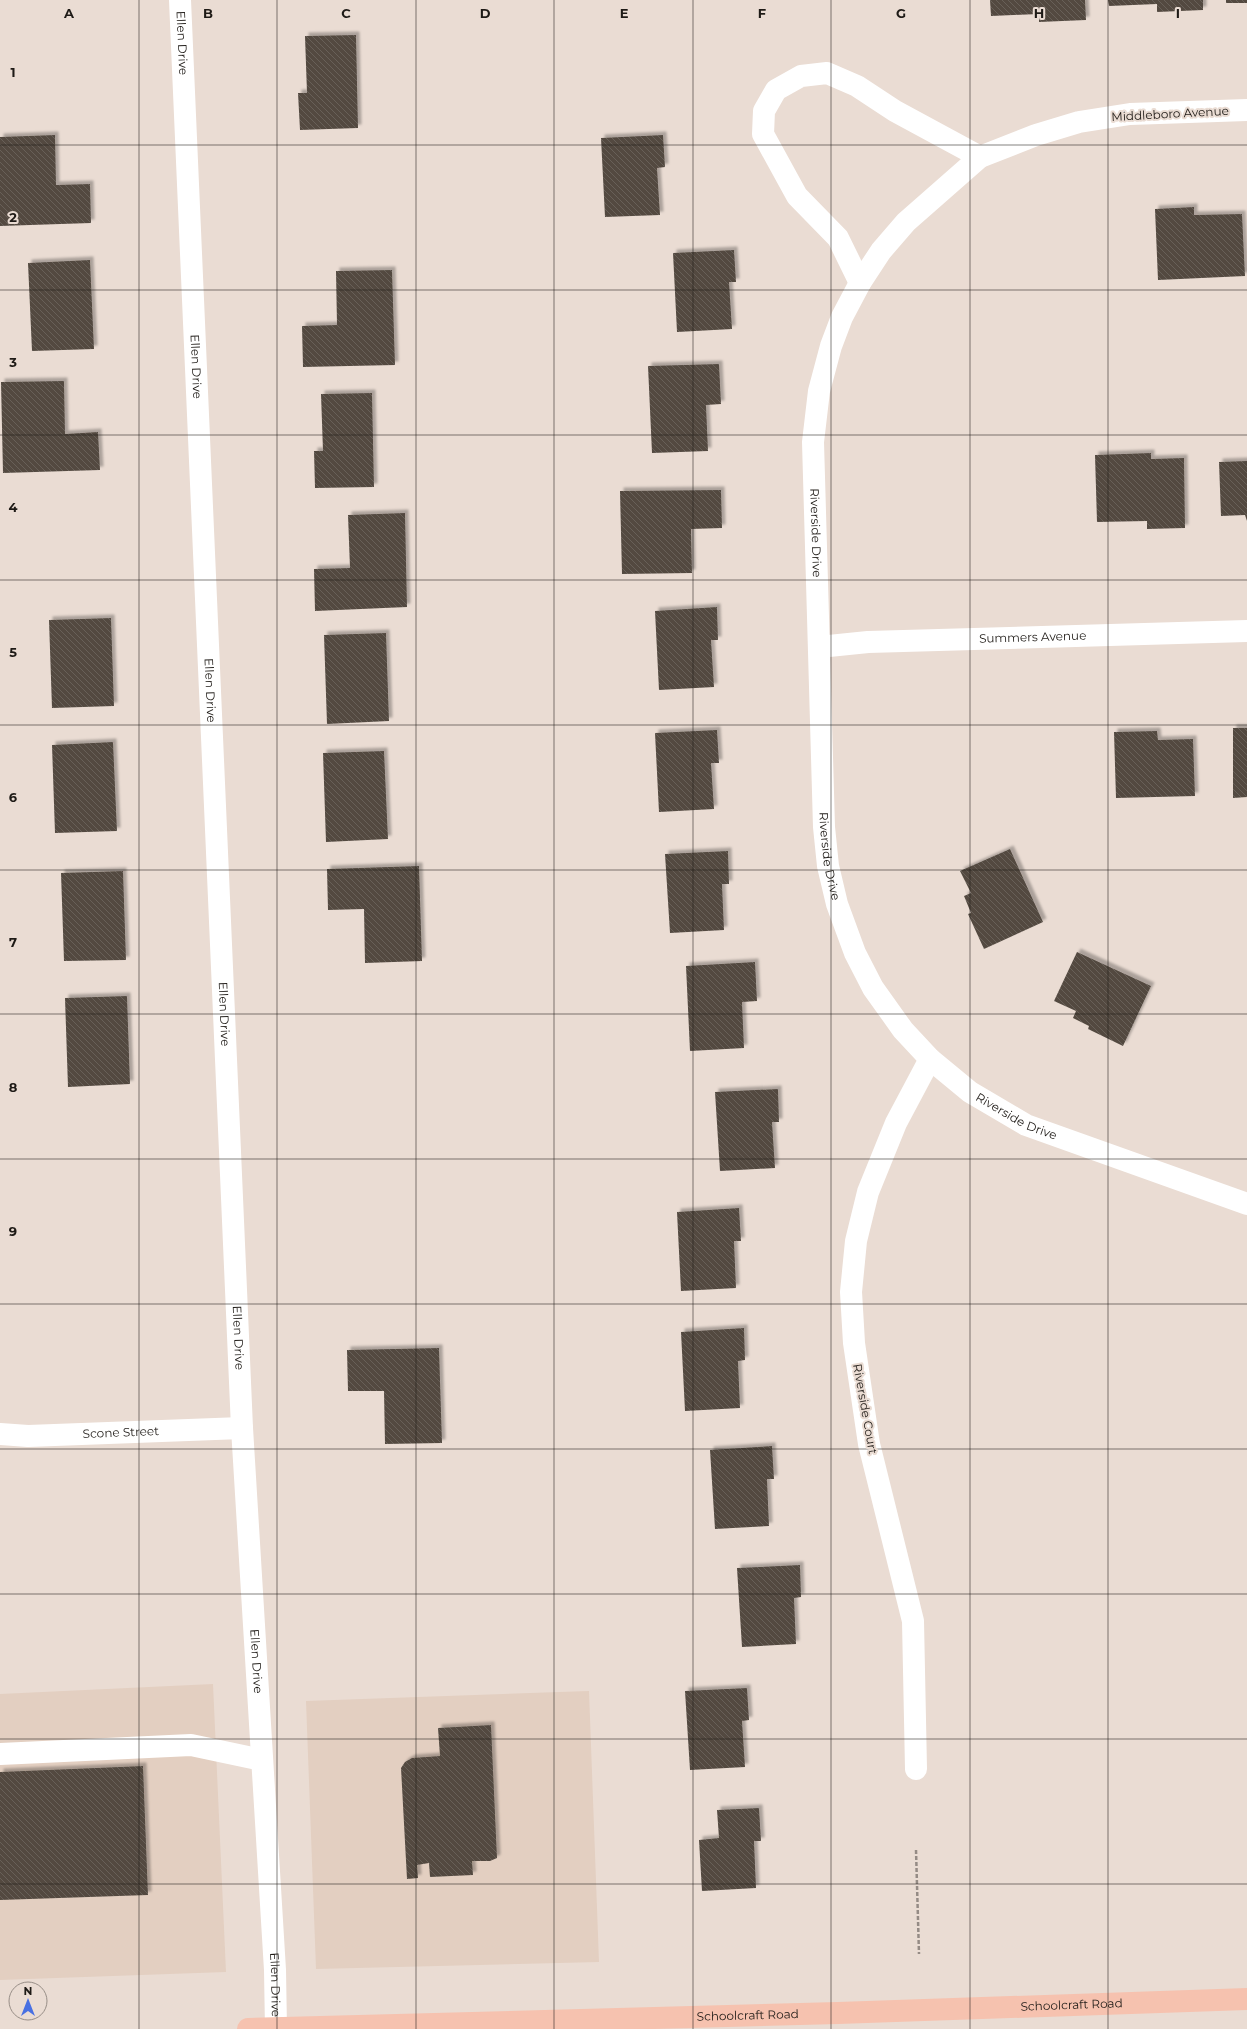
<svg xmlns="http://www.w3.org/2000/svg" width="1247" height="2029" font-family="Montserrat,sans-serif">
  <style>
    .built { fill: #e3cfc1 }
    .building { fill: url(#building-back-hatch); filter: url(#shadow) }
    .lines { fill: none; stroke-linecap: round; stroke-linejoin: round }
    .path { stroke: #958b85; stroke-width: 2.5; stroke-dasharray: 4 2; stroke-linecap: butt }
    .minor { stroke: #fff; stroke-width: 22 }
    .major { stroke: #f6c2af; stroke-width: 22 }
    .grid { fill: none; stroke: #1e1a16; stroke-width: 1; stroke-opacity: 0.55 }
    .labels { text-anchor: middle; stroke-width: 4; stroke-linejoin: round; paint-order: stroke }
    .street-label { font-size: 12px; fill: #1e1a16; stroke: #eadcd3 }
    .grid-label { font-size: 13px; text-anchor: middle; font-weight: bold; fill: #1e1a16; stroke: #eadcd3; stroke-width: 4; stroke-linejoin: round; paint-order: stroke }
  </style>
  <defs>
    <pattern id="building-back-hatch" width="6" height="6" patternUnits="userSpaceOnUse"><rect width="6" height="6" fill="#534a41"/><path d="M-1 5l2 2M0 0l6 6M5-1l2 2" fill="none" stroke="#686059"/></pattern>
    <filter id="shadow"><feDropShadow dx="3.5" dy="-3.5" stdDeviation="1" flood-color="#0004"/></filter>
  </defs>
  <rect width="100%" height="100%" fill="#eadcd3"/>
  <g class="built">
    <path d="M 213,1684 L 226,1972 L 0,1980 L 0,1694 Z"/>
    <path d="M 589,1691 L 599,1962 L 316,1969 L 306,1701 Z"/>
  </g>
  <g class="building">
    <path d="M 990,0 L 1085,0 L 1086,20 L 1039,22 L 1039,14 L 991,16 Z"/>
    <path d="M 1108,0 L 1203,0 L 1203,10 L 1157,12 L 1157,4 L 1109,6 Z"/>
    <rect x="1226" y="0" width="21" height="3"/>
    <path d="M 356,35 L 358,128 L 300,130 L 298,93 L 307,93 L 305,36 Z"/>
    <path d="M 55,135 L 56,185 L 90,184 L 91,223 L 0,226 L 0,137 Z"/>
    <path d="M 663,135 L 665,167 L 657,168 L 660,215 L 605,217 L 601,138 Z"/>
    <path d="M 1194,207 L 1194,215 L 1242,214 L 1245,276 L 1158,280 L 1155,209 Z"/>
    <path d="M 734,250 L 736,282 L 729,282 L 732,329 L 677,332 L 673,253 Z"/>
    <path d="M 90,260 L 94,349 L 32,351 L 28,263 Z"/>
    <path d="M 392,270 L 395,365 L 303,367 L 302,326 L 337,325 L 336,271 Z"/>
    <path d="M 719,364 L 721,404 L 706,405 L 708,451 L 652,453 L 648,366 Z"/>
    <path d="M 64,381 L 65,434 L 98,432 L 100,470 L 3,473 L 1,382 Z"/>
    <path d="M 372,393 L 374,487 L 315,488 L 314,451 L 323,451 L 321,394 Z"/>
    <path d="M 1151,453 L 1151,459 L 1184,458 L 1185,528 L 1147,529 L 1147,521 L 1097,522 L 1095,455 Z"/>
    <path d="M 1247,461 L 1247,521 L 1245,515 L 1221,516 L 1219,462 Z"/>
    <path d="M 721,490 L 722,528 L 691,529 L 692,573 L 622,574 L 620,491 Z"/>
    <path d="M 405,513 L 407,607 L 315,611 L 314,569 L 350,568 L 348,515 Z"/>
    <path d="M 717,607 L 718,640 L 711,640 L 714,687 L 659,690 L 655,611 Z"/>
    <path d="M 111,618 L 114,706 L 52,708 L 49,620 Z"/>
    <path d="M 386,633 L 389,721 L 327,724 L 324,635 Z"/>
    <path d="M 1233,728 L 1247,728 L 1247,797 L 1233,798 Z"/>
    <path d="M 717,730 L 719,763 L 711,763 L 714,809 L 659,812 L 655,733 Z"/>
    <path d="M 1157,731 L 1158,740 L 1193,739 L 1195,796 L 1116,798 L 1114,732 Z"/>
    <path d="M 113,742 L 117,831 L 55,833 L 52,745 Z"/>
    <path d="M 384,751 L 388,839 L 326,842 L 323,753 Z"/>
    <path d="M 1010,849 L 1043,922 L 984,949 L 968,914 L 971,913 L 964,896 L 971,893 L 960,871 Z"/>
    <path d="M 728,851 L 729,884 L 722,884 L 724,930 L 670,933 L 665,854 Z"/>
    <path d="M 419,866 L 422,961 L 365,963 L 364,909 L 328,910 L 327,869 Z"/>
    <path d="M 123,871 L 126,960 L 64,961 L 61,873 Z"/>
    <path d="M 1077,952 L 1151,986 L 1123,1046 L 1088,1029 L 1089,1026 L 1073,1018 L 1076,1011 L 1054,1001 Z"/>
    <path d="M 755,962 L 757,1001 L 742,1002 L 744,1048 L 690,1051 L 686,966 Z"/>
    <path d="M 127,996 L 130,1084 L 68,1087 L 65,998 Z"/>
    <path d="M 778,1089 L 779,1122 L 772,1122 L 775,1168 L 720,1171 L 715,1092 Z"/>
    <path d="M 739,1208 L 741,1241 L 734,1241 L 736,1288 L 681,1291 L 677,1212 Z"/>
    <path d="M 744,1328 L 745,1360 L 738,1361 L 740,1408 L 685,1411 L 681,1332 Z"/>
    <path d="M 439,1348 L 442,1443 L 385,1444 L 384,1391 L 348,1391 L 347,1350 Z"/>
    <path d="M 772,1446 L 774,1479 L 767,1479 L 769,1526 L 715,1529 L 710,1450 Z"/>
    <path d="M 800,1565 L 801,1597 L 794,1598 L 796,1644 L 742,1647 L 737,1568 Z"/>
    <path d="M 747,1688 L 749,1720 L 742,1721 L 745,1767 L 690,1770 L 685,1691 Z"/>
    <path d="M 491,1725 L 497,1858 L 490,1861 L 472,1861 L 473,1875 L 430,1877 L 429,1863 L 417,1865 L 418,1878 L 407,1879 L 401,1768 L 405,1762 L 412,1758 L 440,1756 L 438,1728 Z"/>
    <path d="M 143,1766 L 148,1895 L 0,1900 L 0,1772 Z"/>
    <path d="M 759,1808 L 761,1841 L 754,1841 L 756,1888 L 702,1891 L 699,1840 L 719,1838 L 717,1810 Z"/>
  </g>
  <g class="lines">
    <path class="path" d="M 916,1850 L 919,1954"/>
    <g class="minor">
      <path id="s1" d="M 180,0 L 242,1428 L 275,1970 L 276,2029"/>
      <path id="s2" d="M 1247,110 L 1130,114 L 1079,122 L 1036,135 L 980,157 L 906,222 L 881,251 L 860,283 L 842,317 L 831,346 L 819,391 L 813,442 L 824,827 L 828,866 L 837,904 L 855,953 L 873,988 L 903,1030 L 930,1059 L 970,1092 L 1026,1125 L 1247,1204"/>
      <path d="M 860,283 L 838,238 L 797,196 L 763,134 L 764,111 L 776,90 L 801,76 L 827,73 L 857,86 L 895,111 L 980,157"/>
      <path id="s3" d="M 819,647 L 868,642 L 1247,631"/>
      <path id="s4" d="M 0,1434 L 28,1436 L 242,1428"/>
      <path d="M 0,1754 L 191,1745 L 262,1760"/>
      <path d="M 916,1769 L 913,1621 L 869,1444 L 854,1343 L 851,1292 L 856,1241 L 868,1192 L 896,1123 L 930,1059"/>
    </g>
    <path class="major" id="s5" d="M 248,2029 L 838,2013 L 1247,1999"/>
  </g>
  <path class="grid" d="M 139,0 L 139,2029M 277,0 L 277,2029M 416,0 L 416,2029M 554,0 L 554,2029M 693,0 L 693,2029M 831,0 L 831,2029M 970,0 L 970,2029M 1108,0 L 1108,2029M 0,145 L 1247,145M 0,290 L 1247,290M 0,435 L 1247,435M 0,580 L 1247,580M 0,725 L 1247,725M 0,870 L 1247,870M 0,1014 L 1247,1014M 0,1159 L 1247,1159M 0,1304 L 1247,1304M 0,1449 L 1247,1449M 0,1594 L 1247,1594M 0,1739 L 1247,1739M 0,1884 L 1247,1884"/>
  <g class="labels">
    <g class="street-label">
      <text dy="4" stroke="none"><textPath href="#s1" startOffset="43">Ellen Drive</textPath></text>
      <text transform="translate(1170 114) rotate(-3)" y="4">Middleboro Avenue</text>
      <text dy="4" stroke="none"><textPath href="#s1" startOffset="367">Ellen Drive</textPath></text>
      <text dy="4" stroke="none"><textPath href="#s2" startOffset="707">Riverside Drive</textPath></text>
      <text dy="4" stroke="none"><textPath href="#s3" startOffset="214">Summers Avenue</textPath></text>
      <text dy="4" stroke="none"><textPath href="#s1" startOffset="691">Ellen Drive</textPath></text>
      <text dy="4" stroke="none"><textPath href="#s2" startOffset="1031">Riverside Drive</textPath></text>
      <text dy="4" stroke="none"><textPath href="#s1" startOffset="1015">Ellen Drive</textPath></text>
      <text dy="4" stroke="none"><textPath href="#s2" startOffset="1367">Riverside Drive</textPath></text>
      <text dy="4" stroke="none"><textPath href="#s1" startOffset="1339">Ellen Drive</textPath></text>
      <text transform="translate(865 1409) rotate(80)" y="4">Riverside Court</text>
      <text dy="4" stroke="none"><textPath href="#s4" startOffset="121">Scone Street</textPath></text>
      <text dy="4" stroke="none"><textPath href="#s1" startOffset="1663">Ellen Drive</textPath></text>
      <text dy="4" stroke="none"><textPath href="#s1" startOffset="1987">Ellen Drive</textPath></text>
      <text dy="4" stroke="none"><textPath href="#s5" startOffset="824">Schoolcraft Road</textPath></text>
      <text dy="4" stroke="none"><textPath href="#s5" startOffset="500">Schoolcraft Road</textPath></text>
    </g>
  </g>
  <g class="grid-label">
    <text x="69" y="18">A</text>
    <text x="208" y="18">B</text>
    <text x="346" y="18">C</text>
    <text x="485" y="18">D</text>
    <text x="624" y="18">E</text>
    <text x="762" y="18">F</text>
    <text x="901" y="18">G</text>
    <text x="1039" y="18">H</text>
    <text x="1178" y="18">I</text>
    <text x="13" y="77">1</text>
    <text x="13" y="222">2</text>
    <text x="13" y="367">3</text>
    <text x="13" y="512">4</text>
    <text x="13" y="657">5</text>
    <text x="13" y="802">6</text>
    <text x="13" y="947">7</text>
    <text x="13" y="1092">8</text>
    <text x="13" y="1236">9</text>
  </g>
  <g transform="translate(28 2001)"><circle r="19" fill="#eadcd3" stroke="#988e87"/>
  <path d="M0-3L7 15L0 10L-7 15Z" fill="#4870e2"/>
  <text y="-6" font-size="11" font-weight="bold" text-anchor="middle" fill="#1e1a16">N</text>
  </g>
</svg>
